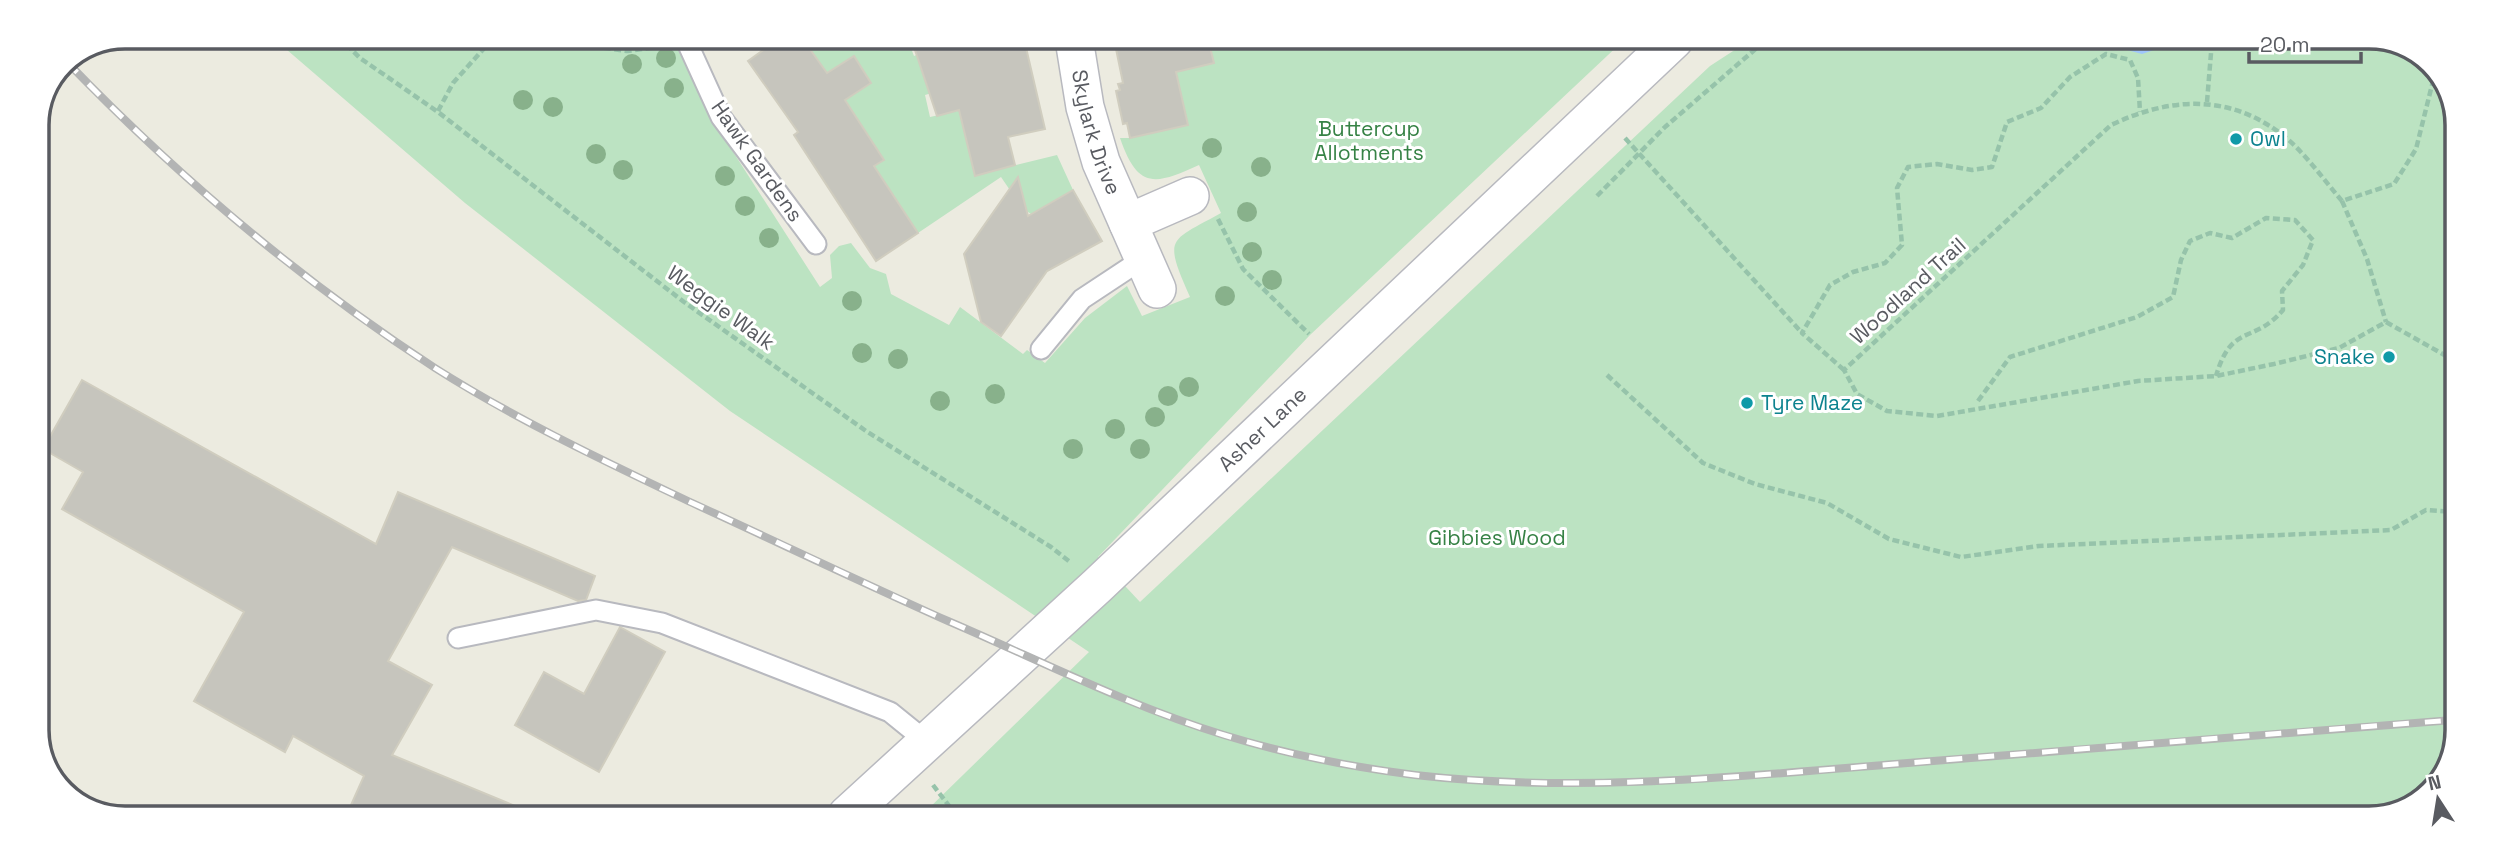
<svg xmlns="http://www.w3.org/2000/svg" width="2494" height="855" font-family="'Space Grotesk',sans-serif">
  <style>
    .green { fill: #bce3c2 }
    .water { fill: #9fc6fc }
    .building { fill: #c6c5bd; stroke: #d0cdbf; stroke-width: 2 }
    .lines { fill: none; stroke-linecap: round; stroke-linejoin: round }
    .service-casing { stroke: #b8b9bf; stroke-width: 23 }
    .minor-casing { stroke: #b8b9bf; stroke-width: 40 }
    .path { stroke: #96c3aa; stroke-width: 4.5; stroke-dasharray: 7 3.5; stroke-linecap: butt }
    .service { stroke: #fff; stroke-width: 19 }
    .minor { stroke: #fff; stroke-width: 37 }
    .rail-casing { stroke: #b3b4b4; stroke-width: 8 }
    .rail { stroke: #fff; stroke-width: 5; stroke-dasharray: 16; stroke-linecap: butt }
    .tree { fill: #88b18b }
    .culture-dot { fill: #0f9aa8; stroke: #fff; stroke-width: 2.5 }
    .labels { text-anchor: middle; stroke-width: 6; stroke-linejoin: round; paint-order: stroke }
    .park-label { font-size: 21px; fill: #368245; stroke: #fff }
    .street-label { font-size: 21px; fill: #595b61; stroke: #fff }
    .culture-label { font-size: 21px; fill: #0d838f; stroke: #fff; text-anchor: start }
    .rim { fill: none; stroke: #595b61; stroke-width: 3.5 }
  </style>
  <rect width="100%" height="100%" fill="#ecebe0"/>
  <g class="green">
    <path d="M 272,37 L 674,38 L 719,130 L 820,287 L 832,278 L 830,255 L 839,246 L 851,243 L 870,268 L 886,274 L 891,294 L 949,325 L 960,307 L 1023,354 L 1027,350 L 1045,363 L 1085,318 L 1127,286 L 1142,316 L 1190,297 C 1163,236 1169,242 1221,213 L 1199,165 C 1155,185 1138,190 1120,138 L 1130,138 L 1176,72 L 1214,63 L 1208,39 L 1624,40 L 1310,335 L 1098,557 L 1140,602 L 1710,66 L 1750,40 L 2397,41 L 2439,71 L 2457,119 L 2453,758 L 2423,800 L 2370,818 L 922,815 L 1089,652 L 730,411 L 465,203 Z"/>
    <path d="M 802,38 L 907,38 L 914,56 L 954,38 L 976,38 L 990,76 L 925,95 L 930,117 L 971,108 L 975,175 L 1057,155 L 1073,190 L 1031,214 L 1022,208 L 1001,177 L 918,233 L 891,193 L 867,170 L 883,159 L 845,99 L 870,83 L 854,56 L 823,75 L 821,64 Z"/>
  </g>
  <path class="water" d="M 2094,41 L 2163,41 L 2157,49 L 2142,54 Z"/>
  <g class="building">
    <path d="M 780,38 L 802,38 L 827,73 L 854,56 L 871,83 L 845,100 L 884,160 L 874,166 L 918,233 L 876,261 L 794,135 L 798,132 L 748,61 Z"/>
    <path d="M 911,38 L 1024,39 L 1045,129 L 1008,137 L 1015,165 L 975,176 L 959,110 L 937,116 Z"/>
    <path d="M 1114,39 L 1208,39 L 1214,63 L 1176,72 L 1188,125 L 1130,138 L 1127,123 L 1123,124 L 1116,91 L 1120,90 L 1118,84 L 1123,83 Z"/>
    <path d="M 1018,177 L 1028,216 L 1073,190 L 1102,241 L 1047,271 L 1001,336 L 981,322 L 964,254 Z"/>
    <path d="M 82,380 L 376,544 L 398,492 L 595,576 L 586,600 L 578,601 L 452,547 L 388,661 L 432,685 L 392,755 L 537,815 L 347,814 L 364,776 L 293,736 L 285,752 L 194,701 L 244,612 L 62,509 L 83,472 L 43,449 Z"/>
    <path d="M 620,627 L 665,652 L 599,772 L 515,725 L 544,672 L 584,694 Z"/>
  </g>
  <g class="lines">
    <defs>
      <g id="service">
        <path d="M 685,38 L 721,117 L 816,244"/>
        <path d="M 1041,349 L 1082,299 L 1144,258"/>
        <path d="M 458,638 L 596,610 L 662,623 L 890,712 L 927,742"/>
      </g>
      <g id="minor">
        <path id="s1" d="M 1074,39 L 1085,107 L 1101,162 L 1157,289"/>
        <path d="M 1128,223 L 1190,196"/>
        <path id="s2" d="M 847,815 L 1097,586 L 1674,40"/>
      </g>
    </defs>
    <use href="#service" class="service-casing"/>
    <use href="#minor" class="minor-casing"/>
    <g class="path">
      <path d="M 339,37 L 360,58 L 438,112 L 684,302 L 866,431 L 1051,547 L 1070,562"/>
      <path d="M 531,38 L 627,51 L 659,47"/>
      <path d="M 2436,69 L 2416,149 L 2394,184 L 2342,201 C 2323,179 2303,150 2280,133 C 2226,93 2168,98 2111,125 L 1844,370 L 1857,394 L 1887,411 L 1937,416 L 2138,381 L 2216,376 L 2274,364 L 2339,348 L 2386,322 L 2455,361"/>
      <path d="M 2207,102 L 2212,41"/>
      <path d="M 438,111 L 453,83 L 487,45 L 525,38"/>
      <path d="M 1625,138 L 1802,333"/>
      <path d="M 1597,196 L 1665,127 L 1766,40"/>
      <path d="M 2342,201 L 2367,259 L 2386,322"/>
      <path d="M 1218,219 L 1243,269 L 1309,334"/>
      <path d="M 1844,370 L 1802,333 L 1830,285 L 1853,272 L 1885,263 L 1902,245 L 1897,188 L 1908,167 L 1937,164 L 1972,170 L 1992,167 L 2007,122 L 2041,108 L 2070,77 L 2106,54 L 2130,60 L 2138,78 L 2140,112"/>
      <path d="M 1607,375 L 1703,463 L 1755,484 L 1827,503 L 1889,539 L 1961,557 L 2039,546 L 2391,530 L 2426,510 L 2454,512"/>
      <path d="M 1978,401 L 2010,357 L 2137,317 L 2173,297 L 2181,260 L 2190,241 L 2210,233 L 2232,238 L 2266,218 L 2295,220 L 2313,240 L 2303,265 L 2282,291 L 2283,310 C 2253,345 2232,322 2216,376"/>
      <path d="M 933,785 L 956,815"/>
    </g>
    <use href="#service" class="service"/>
    <use href="#minor" class="minor"/>
    <defs>
      <path id="rail" d="M 66,61 C 177,176 300,280 435,368 C 515,419 602,460 688,501 C 775,541 861,582 948,621 C 1039,660 1129,706 1224,735 C 1286,754 1351,767 1415,775 C 1574,793 1737,777 1895,764 C 2081,749 2267,734 2453,720"/>
    </defs>
    <use href="#rail" class="rail-casing"/>
    <use href="#rail" class="rail"/>
  </g>
  <g class="tree">
    <circle cx="666" cy="58" r="10"/>
    <circle cx="632" cy="64" r="10"/>
    <circle cx="674" cy="88" r="10"/>
    <circle cx="523" cy="100" r="10"/>
    <circle cx="553" cy="107" r="10"/>
    <circle cx="1212" cy="148" r="10"/>
    <circle cx="596" cy="154" r="10"/>
    <circle cx="1261" cy="167" r="10"/>
    <circle cx="623" cy="170" r="10"/>
    <circle cx="725" cy="176" r="10"/>
    <circle cx="745" cy="206" r="10"/>
    <circle cx="1247" cy="212" r="10"/>
    <circle cx="769" cy="238" r="10"/>
    <circle cx="1252" cy="252" r="10"/>
    <circle cx="1272" cy="280" r="10"/>
    <circle cx="1225" cy="296" r="10"/>
    <circle cx="852" cy="301" r="10"/>
    <circle cx="862" cy="353" r="10"/>
    <circle cx="898" cy="359" r="10"/>
    <circle cx="1189" cy="387" r="10"/>
    <circle cx="995" cy="394" r="10"/>
    <circle cx="1168" cy="396" r="10"/>
    <circle cx="940" cy="401" r="10"/>
    <circle cx="1155" cy="417" r="10"/>
    <circle cx="1115" cy="429" r="10"/>
    <circle cx="1073" cy="449" r="10"/>
    <circle cx="1140" cy="449" r="10"/>
  </g>
  <g class="culture-dot">
    <circle cx="2236" cy="139" r="7"/>
    <circle cx="2389" cy="357" r="7"/>
    <circle cx="1747" cy="403" r="7"/>
  </g>
  <g class="labels">
    <g class="park-label">
      <text x="1369" y="136">Buttercup<tspan x="1369" dy="24">Allotments</tspan></text>
      <text x="1497" y="545">Gibbies Wood</text>
    </g>
    <g class="street-label">
      <text dy="7" stroke="none"><textPath href="#s1" startOffset="96">Skylark Drive</textPath></text>
      <text transform="translate(757 161) rotate(55)" y="7">Hawk Gardens</text>
      <text transform="translate(1908 291) rotate(-42)" y="7">Woodland Trail</text>
      <text transform="translate(721 308) rotate(36)" y="7">Weggie Walk</text>
      <text dy="7" stroke="none"><textPath href="#s2" startOffset="567">Asher Lane</textPath></text>
    </g>
    <g class="culture-label">
      <text x="2250" y="146">Owl</text>
      <text x="2375" y="364" text-anchor="end">Snake</text>
      <text x="1761" y="410">Tyre Maze</text>
    </g>
  </g>
  <path d="M0 0H2494V855H0ZM125 49H2369A76 76 0 0 1 2445 125V730A76 76 0 0 1 2369 806H125A76 76 0 0 1 49 730V125A76 76 0 0 1 125 49Z" fill="#fff" fill-rule="evenodd"/>
  <path class="rim" d="M125 49H2369A76 76 0 0 1 2445 125V730A76 76 0 0 1 2369 806H125A76 76 0 0 1 49 730V125A76 76 0 0 1 125 49Z"/>
  <g transform="translate(2438 799) rotate(348)" stroke="#ffffff" stroke-width="5" paint-order="stroke">
  <path d="M0-5L12 26L0 18L-12 26Z" fill="#595b61"/>
  <text y="-10" font-size="19" font-weight="bold" text-anchor="middle" fill="#595b61">N</text>
  </g>
  <path d="M2249 52v10h112v-10" fill="none" stroke="#595b61" stroke-width="3.5"/>
  <text x="2260" y="52" font-size="21" fill="#595b61" stroke="#ffffff" stroke-width="5" paint-order="stroke">20 m</text>
</svg>
